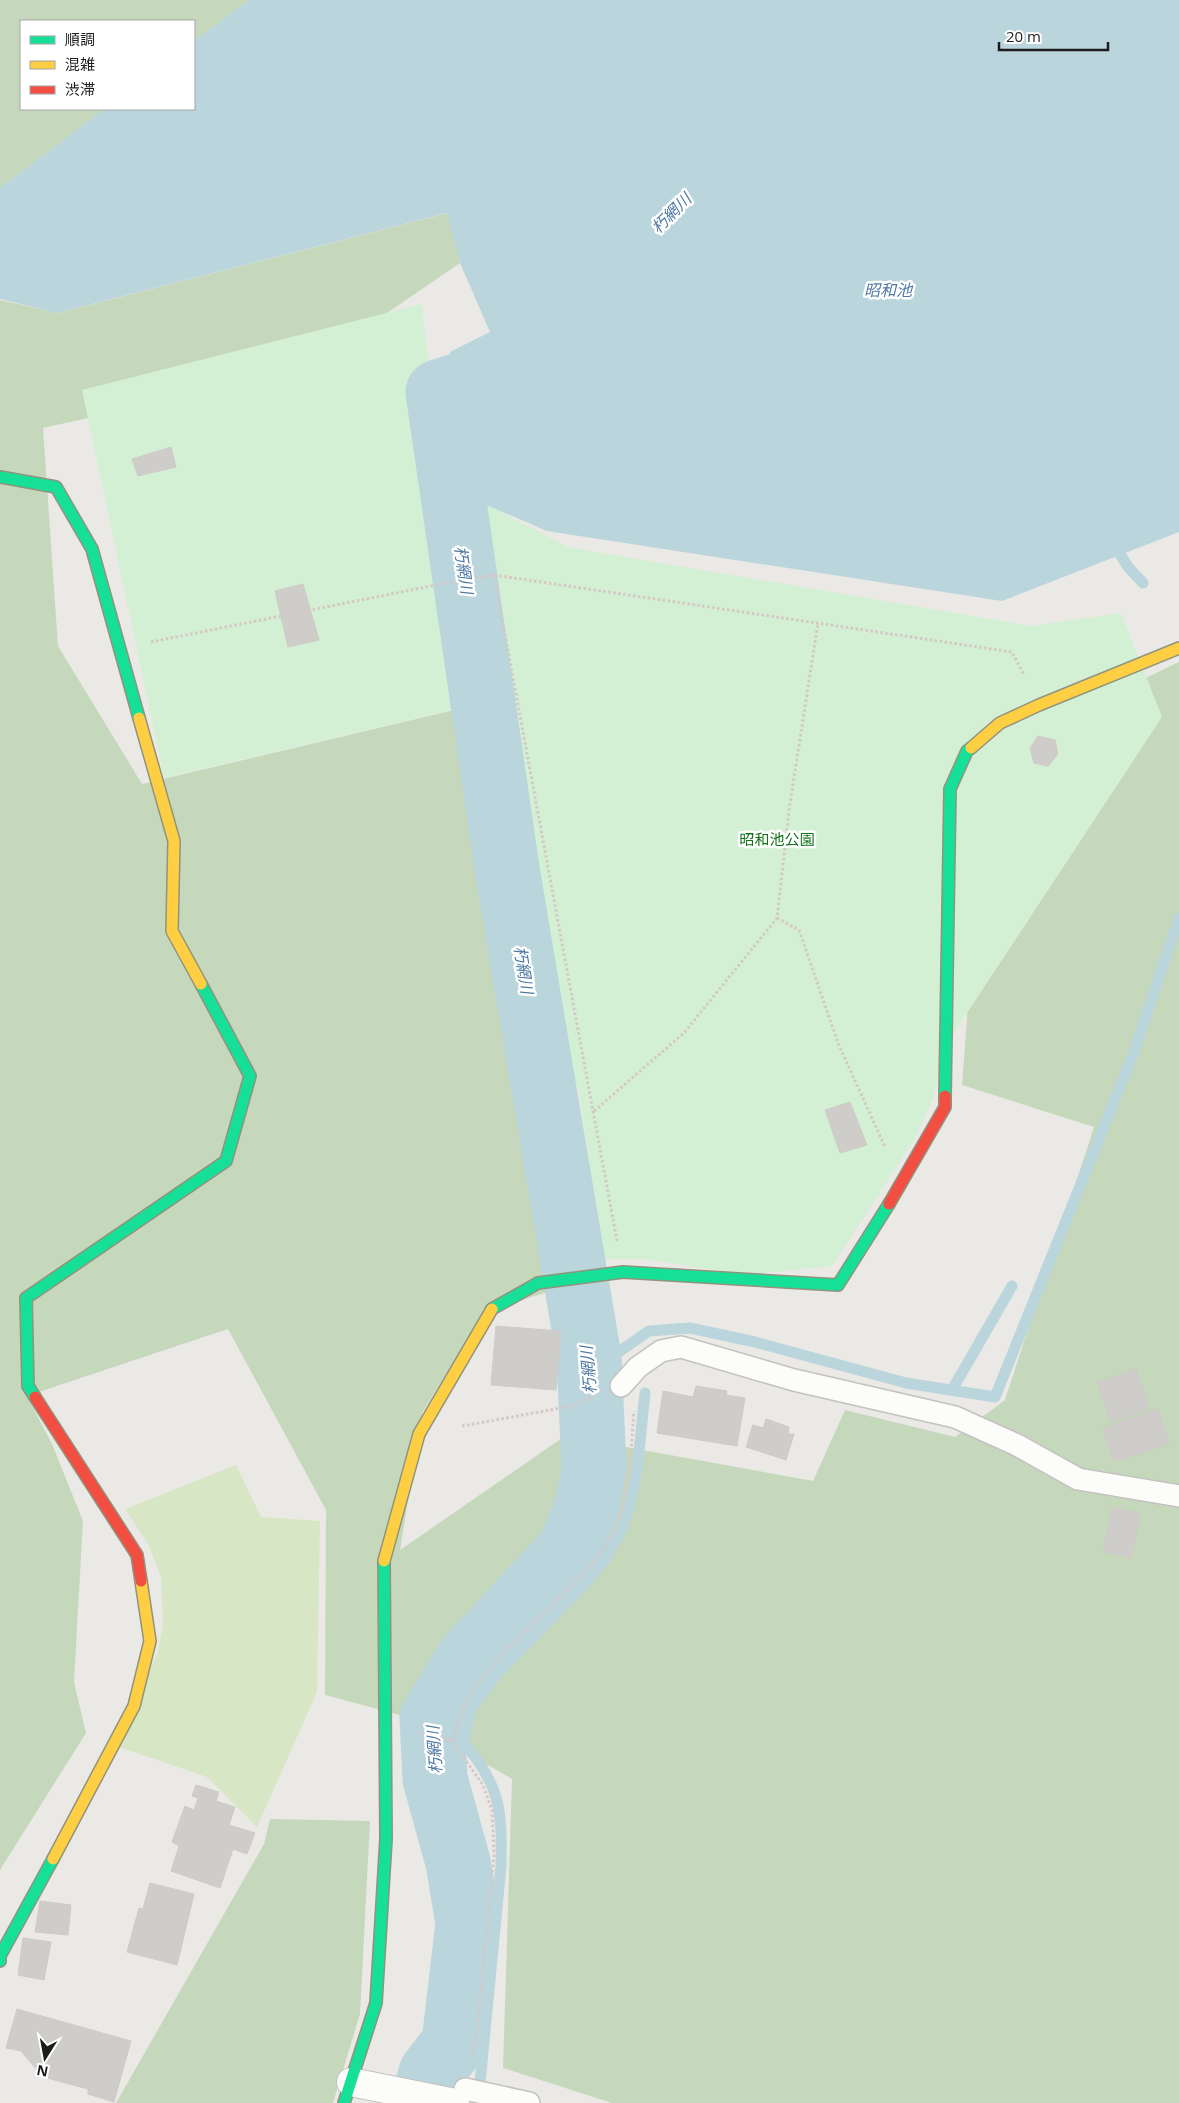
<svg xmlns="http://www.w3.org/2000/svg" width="1179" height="2103" font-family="'Open Sans','Noto Sans JP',sans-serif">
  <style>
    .grass { fill: #d7e7c5 }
    .forest { fill: #c6d8bc }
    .park { fill: #d4f0d4 }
    .water { fill: #bad5dc }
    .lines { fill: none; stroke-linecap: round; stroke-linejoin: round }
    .stream { stroke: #bad5dc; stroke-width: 11 }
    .river { stroke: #bad5dc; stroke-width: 65 }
    .building { fill: #cfcdca; stroke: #cecbc7 }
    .lane-casing { stroke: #c3c2c1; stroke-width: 24 }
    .street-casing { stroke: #c3c2c1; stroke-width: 30 }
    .fast-casing { stroke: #91937e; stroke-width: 14 }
    .slow-casing { stroke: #91937e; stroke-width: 14 }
    .jam-casing { stroke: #91937e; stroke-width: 14 }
    .path { stroke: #d4c8c6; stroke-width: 3; stroke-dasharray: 2.5 2.5; stroke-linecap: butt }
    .lane { stroke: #fcfcfb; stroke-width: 21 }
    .street { stroke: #fcfcfb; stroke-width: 28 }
    .fast { stroke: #16e098; stroke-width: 11 }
    .slow { stroke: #ffcf43; stroke-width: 11 }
    .jam { stroke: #f24e42; stroke-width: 11 }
    .labels { text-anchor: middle; stroke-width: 5; stroke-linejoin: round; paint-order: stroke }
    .park-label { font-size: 15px; fill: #12731b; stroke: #fff }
    .water-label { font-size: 16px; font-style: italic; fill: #4f79a5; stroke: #fff }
  </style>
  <rect width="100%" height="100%" fill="#ebe9e5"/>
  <path class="grass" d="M 236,1465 L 261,1517 L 320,1521 L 317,1692 L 257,1827 L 207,1777 L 119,1747 L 158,1651 L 163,1624 L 161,1577 L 148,1544 L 125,1509 Z"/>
  <g class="forest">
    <path d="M 0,0 L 249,0 L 194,41 L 194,21 L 21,21 L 21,109 L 104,109 L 0,188 Z"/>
    <path d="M 448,213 L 460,263 L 304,370 L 43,428 L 58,646 L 142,784 L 471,706 L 536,1152 L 560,1288 L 484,1312 L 422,1413 L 400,1550 L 565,1436 L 813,1481 L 845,1410 L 955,1437 L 1005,1400 L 1094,1127 L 962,1085 L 987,754 L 1179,662 L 1179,2103 L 612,2103 L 503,2068 L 512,1779 L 400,1715 L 325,1695 L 326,1510 L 228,1329 L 27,1396 L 52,1444 L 83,1521 L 74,1682 L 86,1733 L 0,1870 L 0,300 L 58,313 Z"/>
    <path d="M 270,1819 L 370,1821 L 360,2014 L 333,2103 L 116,2103 L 264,1844 Z"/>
  </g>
  <path class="park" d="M 422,304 L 450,566 L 479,560 L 472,523 L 484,503 L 568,547 L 1031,626 L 1121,613 L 1162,717 L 942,1051 L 934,1097 L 914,1140 L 832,1266 L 764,1273 L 728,1272 L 644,1259 L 604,1259 L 578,1087 L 559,1089 L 498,699 L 164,778 L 82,390 Z"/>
  <path class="water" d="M 249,0 L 1179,0 L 1179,532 L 1002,601 L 547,531 L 484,504 L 450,352 L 490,332 L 460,263 L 447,213 L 57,313 L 0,299 L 0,188 L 104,109 L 194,109 L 194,41 Z"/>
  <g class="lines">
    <g class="stream">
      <path d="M 1113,543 L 1128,567 L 1143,583"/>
      <path d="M 590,1375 L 601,1369 L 620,1351 L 649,1331 L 690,1328 L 755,1342 L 906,1383 L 995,1397 L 1132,1057 L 1179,918"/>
      <path d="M 952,1390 L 1012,1286"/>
      <path d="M 478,2103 L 501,1866 C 502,1810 501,1786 463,1742 L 471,1709 L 495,1676 L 573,1596 L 605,1560 L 622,1529 L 630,1504 L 637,1470 L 645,1393"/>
    </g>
    <path class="river" d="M 422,2103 L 431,2073 L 454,2043 L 468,1923 L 458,1862 L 435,1779 L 432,1718 L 467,1660 L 571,1548 L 588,1503 L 594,1467 L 589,1358 L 507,869 L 438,392 L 517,366 L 537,347"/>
  </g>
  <g class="building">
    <path d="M 171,447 L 176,467 L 138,476 L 132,459 Z"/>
    <path d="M 303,584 L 319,640 L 288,647 L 275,591 Z"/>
    <path d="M 1038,736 L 1055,740 L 1058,754 L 1048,766 L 1034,763 L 1030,748 Z"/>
    <path d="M 850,1102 L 867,1145 L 840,1153 L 825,1110 Z"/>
    <path d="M 496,1326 L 561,1331 L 556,1390 L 491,1385 Z"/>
    <path d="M 1136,1369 L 1149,1409 L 1111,1422 L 1097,1382 Z"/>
    <path d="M 696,1386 L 727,1391 L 726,1395 L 745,1398 L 737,1446 L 657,1433 L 663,1391 L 693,1397 Z"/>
    <path d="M 1158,1409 L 1169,1444 L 1114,1462 L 1103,1428 Z"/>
    <path d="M 766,1419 L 789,1427 L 788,1434 L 794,1434 L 786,1460 L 746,1447 L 753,1425 L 763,1428 Z"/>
    <path d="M 1112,1507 L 1140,1513 L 1132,1558 L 1103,1552 Z"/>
    <path d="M 196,1785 L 219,1792 L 216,1801 L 235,1807 L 229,1825 L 255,1833 L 247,1854 L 233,1849 L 220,1888 L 171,1871 L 179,1846 L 172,1842 L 185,1806 L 194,1810 L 198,1798 L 192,1796 Z"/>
    <path d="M 150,1883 L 194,1894 L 177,1965 L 127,1952 L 139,1908 L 143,1909 Z"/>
    <path d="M 40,1901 L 71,1905 L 68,1935 L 35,1932 Z"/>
    <path d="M 23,1938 L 51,1942 L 44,1980 L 18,1975 Z"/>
    <path d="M 17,2009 L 131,2041 L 114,2102 L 88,2094 L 88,2089 L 43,2077 L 21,2051 L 6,2048 Z"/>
  </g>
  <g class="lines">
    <defs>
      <g id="lane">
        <path d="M 621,1386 L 638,1367 L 661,1351 L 681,1347 L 794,1380 L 955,1417 L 1017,1445 L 1078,1479 L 1179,1496"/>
        <path d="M 465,2089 L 529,2103"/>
      </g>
      <path id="street" d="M 351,2082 L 455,2103"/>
      <g id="fast">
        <path d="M 0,477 L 56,487 L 92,549 L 139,718"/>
        <path d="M 945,1096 L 950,789 L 967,751 L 971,748"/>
        <path d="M 492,1309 L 538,1283 L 623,1272 L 838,1285 L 889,1204"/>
        <path d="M 35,1397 L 28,1386 L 26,1298 L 226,1161 L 250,1076 L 201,984"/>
        <path d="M 0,1961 L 0,1956 L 53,1859"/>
        <path d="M 344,2103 L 376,2003 L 386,1839 L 384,1561"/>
      </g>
      <g id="slow">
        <path d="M 139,718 L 174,841 L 172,931 L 201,984"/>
        <path d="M 971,748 L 1000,723 L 1039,705 L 1179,648"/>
        <path d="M 384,1561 L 419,1434 L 492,1309"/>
        <path d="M 53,1859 L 134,1706 L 150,1641 L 141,1581"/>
      </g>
      <g id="jam">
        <path d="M 889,1204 L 945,1107 L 945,1096"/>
        <path d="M 35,1397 L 137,1555 L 141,1581"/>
      </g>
    </defs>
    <use href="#lane" class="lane-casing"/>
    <use href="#street" class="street-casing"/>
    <use href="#fast" class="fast-casing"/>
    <use href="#slow" class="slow-casing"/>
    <use href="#jam" class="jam-casing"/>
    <g class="path">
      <path d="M 494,575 L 617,1241"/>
      <path d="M 151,642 L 461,580 L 494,575 L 1012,652 L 1024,675"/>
      <path d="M 777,918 L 799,930 L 838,1043 L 885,1147"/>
      <path d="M 594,1111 L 684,1033 L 777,918 L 789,810 L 818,623"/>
      <path d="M 462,1426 L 572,1406 L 594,1396"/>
      <path d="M 418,1733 L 452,1741 L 483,1785 L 492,1810 L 494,1855 L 477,2030 L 471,2059"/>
      <path d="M 452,1741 C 458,1724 463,1704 474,1689 C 505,1646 548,1613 583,1573 C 596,1559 610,1542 617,1523 C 630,1487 631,1449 634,1411"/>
    </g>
    <use href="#lane" class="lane"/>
    <use href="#street" class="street"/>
    <use href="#fast" class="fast"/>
    <use href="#slow" class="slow"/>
    <use href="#jam" class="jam"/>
  </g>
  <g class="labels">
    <g class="park-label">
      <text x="777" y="845">昭和池公園</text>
    </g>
    <g class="water-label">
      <text transform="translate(671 213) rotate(-45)" y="6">朽網川</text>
      <text x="888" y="296">昭和池</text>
      <text transform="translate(464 570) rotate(82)" y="6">朽網川</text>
      <text transform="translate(524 970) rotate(81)" y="6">朽網川</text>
      <text transform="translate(588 1370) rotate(-95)" y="6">朽網川</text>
      <text transform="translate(434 1750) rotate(-94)" y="6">朽網川</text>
    </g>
  </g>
  <rect x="20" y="20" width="175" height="90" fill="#ffffff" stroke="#a4a4a4"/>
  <rect x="30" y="36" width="25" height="8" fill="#16e098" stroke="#a4a4a4"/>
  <text x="65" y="45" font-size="15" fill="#1c1c1c">順調</text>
  <rect x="30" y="61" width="25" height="8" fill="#ffcf43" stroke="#a4a4a4"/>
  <text x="65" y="70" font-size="15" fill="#1c1c1c">混雑</text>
  <rect x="30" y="86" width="25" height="8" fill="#f24e42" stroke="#a4a4a4"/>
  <text x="65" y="95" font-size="15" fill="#1c1c1c">渋滞</text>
  <g transform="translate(45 2058) rotate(191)" stroke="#ffffff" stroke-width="4" paint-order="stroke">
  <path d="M0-4L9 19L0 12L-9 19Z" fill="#1c1c1c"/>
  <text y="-8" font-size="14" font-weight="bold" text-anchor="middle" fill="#1c1c1c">N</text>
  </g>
  <path d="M999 42v8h109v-8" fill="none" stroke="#1c1c1c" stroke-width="2.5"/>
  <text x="1006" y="42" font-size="15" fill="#1c1c1c" stroke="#ffffff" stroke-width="4" paint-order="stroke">20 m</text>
</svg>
